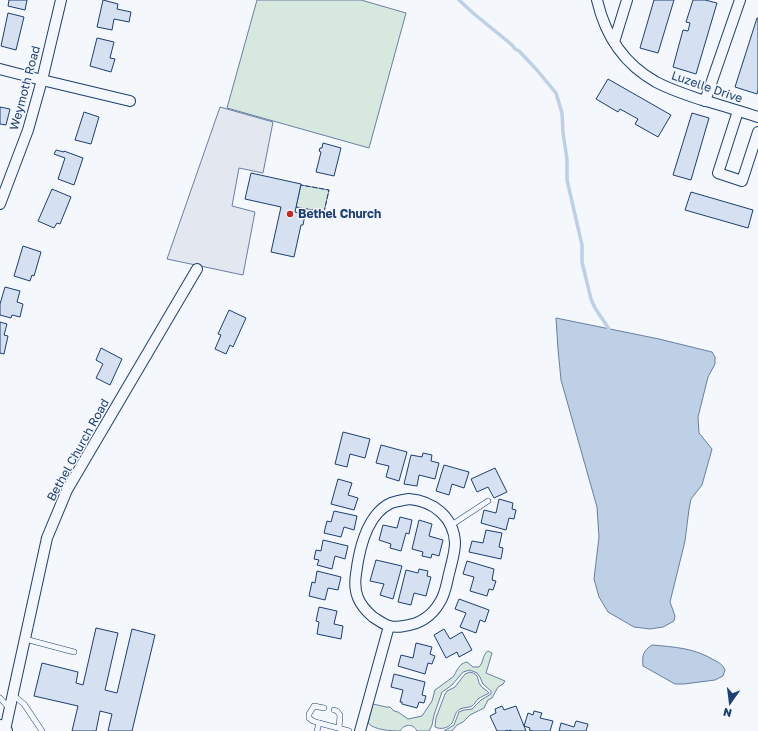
<svg xmlns="http://www.w3.org/2000/svg" width="758" height="731" font-family="'Golos Text',sans-serif">
  <style>
    .green { fill: #d7e8df; stroke: #687fa3 }
    .parking { fill: #e3e8f0; stroke: #687fa3 }
    .water { fill: #bed0e5; stroke: #687fa3 }
    .lines { fill: none; stroke-linecap: round; stroke-linejoin: round }
    .stream { stroke: #bed0e5; stroke-width: 3.5 }
    .building { fill: #d5e0f0; stroke: #1d3f73 }
    .service-casing { stroke: #1d3f73; stroke-width: 6 }
    .minor-casing { stroke: #1d3f73; stroke-width: 12 }
    .tertiary-casing { stroke: #1d3f73; stroke-width: 14 }
    .service { stroke: #f4f7fb; stroke-width: 5 }
    .minor { stroke: #f4f7fb; stroke-width: 10 }
    .tertiary { stroke: #f4f7fb; stroke-width: 12 }
    .fence { stroke: #1d3f73; stroke-width: 1; stroke-dasharray: 5 2; stroke-linecap: butt }
    .poi-dot { fill: #c62828; stroke: #f4f7fb; stroke-width: 1.5 }
    .labels { text-anchor: middle; stroke-width: 3; stroke-linejoin: round; paint-order: stroke }
    .street-label { font-size: 12px; fill: #1d3f73; stroke: #f4f7fb }
    .poi-label { font-size: 12px; font-weight: bold; fill: #1d3f73; stroke: #f4f7fb; text-anchor: start }
  </style>
  <rect width="100%" height="100%" fill="#f4f7fb"/>
  <g class="green">
    <path d="M 257,0 L 361,0 L 406,13 L 369,148 L 227,108 Z"/>
    <path d="M 301,185 L 329,190 L 324,212 L 296,207 Z"/>
    <path d="M 488,651 L 492,653 L 486,673 L 505,681 L 503,684 L 498,687 L 492,698 L 488,700 L 484,708 L 470,715 L 463,722 L 457,725 L 452,731 L 444,731 L 454,725 L 459,712 L 464,710 L 472,709 L 481,700 L 491,694 L 491,691 L 483,684 L 480,677 L 477,673 L 470,670 L 463,672 L 452,685 L 445,690 L 442,692 L 434,715 L 432,725 L 429,731 L 417,731 C 413,723 404,724 400,731 C 391,731 374,730 368,723 L 373,704 L 386,707 L 390,707 L 394,711 L 398,712 L 408,719 L 422,716 L 432,701 L 435,690 L 453,677 C 457,671 459,663 467,662 L 473,667 L 479,667 C 484,662 482,655 488,651 Z"/>
    <path d="M 470,672 C 481,675 476,680 481,686 C 483,689 487,690 489,693 C 485,695 481,697 478,699 C 476,701 474,705 472,706 C 468,708 464,707 460,709 C 454,713 455,718 452,723 C 448,728 441,730 435,727 L 436,718 L 445,694 L 447,691 L 455,687 L 465,674 Z"/>
  </g>
  <path class="parking" d="M 220,107 L 273,122 L 263,173 L 239,168 L 232,206 L 255,212 L 243,275 L 167,259 Z"/>
  <g class="water">
    <path d="M 556,318 L 659,339 L 712,352 L 715,357 L 715,364 L 708,377 L 698,417 L 699,433 L 712,449 L 702,485 L 691,499 L 689,509 L 685,541 L 670,602 L 675,616 L 674,621 L 663,627 L 650,629 L 634,627 L 608,612 L 599,597 L 594,579 L 599,537 L 597,507 L 561,380 L 558,349 Z"/>
    <path d="M 652,645 C 675,647 694,648 714,660 C 720,663 722,664 725,670 L 723,676 L 715,680 L 684,684 L 675,684 L 643,666 C 642,655 643,651 652,645 Z"/>
  </g>
  <g class="lines">
    <path class="stream" d="M 459,0 L 473,13 L 512,45 L 515,49 L 519,51 L 536,69 L 556,93 L 562,113 L 563,133 L 567,159 L 567,180 L 582,245 L 582,262 L 591,299 L 595,308 L 609,329 L 608,334"/>
  </g>
  <g class="building">
    <path d="M 9,0 L 27,0 L 25,10 L 8,6 Z"/>
    <path d="M 103,0 L 118,4 L 117,9 L 131,12 L 129,22 L 114,19 L 112,30 L 97,27 Z"/>
    <path d="M 654,0 L 674,0 L 658,53 L 640,48 Z"/>
    <path d="M 693,0 L 705,0 L 717,3 L 696,74 L 673,67 L 683,30 L 688,31 L 690,23 L 686,22 Z"/>
    <path d="M 8,13 L 24,17 L 16,50 L 1,46 Z"/>
    <path d="M 757,18 L 758,18 L 758,90 L 757,94 L 735,87 Z"/>
    <path d="M 97,38 L 114,42 L 110,58 L 115,59 L 111,72 L 90,66 Z"/>
    <path d="M 608,79 L 671,115 L 658,137 L 635,124 L 638,119 L 620,109 L 618,112 L 596,99 Z"/>
    <path d="M 0,107 L 10,109 L 6,125 L 0,124 Z"/>
    <path d="M 84,112 L 99,117 L 91,144 L 75,140 Z"/>
    <path d="M 692,113 L 709,118 L 691,180 L 673,175 Z"/>
    <path d="M 323,143 L 341,148 L 334,176 L 316,172 L 321,152 L 319,151 L 320,148 L 322,148 Z"/>
    <path d="M 56,150 L 64,152 L 64,151 L 83,158 L 74,185 L 58,179 L 65,158 L 54,154 Z"/>
    <path d="M 251,173 L 301,184 L 295,212 L 305,215 L 303,225 L 301,225 L 294,257 L 271,252 L 281,207 L 245,199 Z"/>
    <path d="M 52,189 L 71,197 L 60,224 L 57,223 L 54,228 L 38,221 Z"/>
    <path d="M 691,192 L 753,210 L 748,228 L 685,210 Z"/>
    <path d="M 23,246 L 41,252 L 34,276 L 32,275 L 30,281 L 14,276 Z"/>
    <path d="M 5,287 L 20,291 L 17,302 L 23,304 L 20,317 L 12,315 L 11,318 L 0,315 L 0,304 Z"/>
    <path d="M 229,310 L 246,318 L 233,347 L 230,345 L 226,354 L 215,349 L 221,335 L 218,334 Z"/>
    <path d="M 0,322 L 7,324 L 4,335 L 8,336 L 4,354 L 0,353 Z"/>
    <path d="M 101,348 L 122,359 L 110,385 L 96,378 L 103,364 L 96,360 Z"/>
    <path d="M 343,432 L 370,439 L 365,458 L 350,454 L 347,467 L 335,464 Z"/>
    <path d="M 381,445 L 407,452 L 399,481 L 386,477 L 389,466 L 376,463 Z"/>
    <path d="M 423,453 L 432,455 L 431,461 L 439,463 L 435,479 L 419,475 L 417,486 L 404,484 L 411,455 L 422,457 Z"/>
    <path d="M 444,465 L 469,472 L 464,488 L 452,484 L 449,495 L 436,491 Z"/>
    <path d="M 495,468 L 507,492 L 494,498 L 488,487 L 477,492 L 471,479 Z"/>
    <path d="M 338,479 L 352,483 L 348,495 L 358,498 L 354,510 L 331,504 Z"/>
    <path d="M 499,499 L 513,503 L 512,509 L 516,510 L 514,519 L 509,518 L 506,530 L 481,523 L 484,510 L 496,513 Z"/>
    <path d="M 334,511 L 357,516 L 354,530 L 344,527 L 341,537 L 324,533 L 327,521 L 331,522 Z"/>
    <path d="M 400,517 L 412,520 L 409,534 L 406,533 L 401,551 L 390,548 L 391,544 L 379,540 L 383,525 L 397,528 Z"/>
    <path d="M 419,520 L 432,524 L 429,536 L 443,540 L 439,556 L 432,554 L 431,558 L 422,556 L 423,552 L 412,549 Z"/>
    <path d="M 486,530 L 502,533 L 499,547 L 503,548 L 501,559 L 469,552 L 472,541 L 483,543 Z"/>
    <path d="M 323,540 L 348,546 L 345,559 L 335,556 L 332,569 L 317,565 L 319,560 L 314,559 L 316,550 L 321,551 Z"/>
    <path d="M 376,560 L 402,566 L 393,599 L 380,595 L 384,584 L 370,581 Z"/>
    <path d="M 467,561 L 494,569 L 492,580 L 496,581 L 493,590 L 489,589 L 487,596 L 470,591 L 474,577 L 463,574 Z"/>
    <path d="M 419,569 L 428,571 L 427,576 L 431,577 L 426,596 L 414,593 L 411,605 L 398,602 L 406,570 L 418,573 Z"/>
    <path d="M 317,571 L 341,577 L 338,590 L 328,588 L 325,600 L 309,596 L 312,582 L 315,583 Z"/>
    <path d="M 459,599 L 489,610 L 485,622 L 480,620 L 476,633 L 460,627 L 466,613 L 455,609 Z"/>
    <path d="M 319,607 L 337,611 L 334,624 L 343,626 L 341,639 L 317,634 L 319,622 L 316,621 Z"/>
    <path d="M 96,628 L 118,633 L 105,690 L 117,693 L 132,629 L 155,635 L 132,731 L 108,731 L 112,714 L 100,711 L 96,731 L 72,731 L 78,706 L 34,696 L 42,663 L 78,672 L 76,683 L 83,685 Z"/>
    <path d="M 444,629 L 450,639 L 462,632 L 472,650 L 459,657 L 457,652 L 446,658 L 434,635 Z"/>
    <path d="M 416,643 L 432,647 L 430,654 L 435,656 L 432,664 L 428,663 L 425,674 L 398,666 L 401,655 L 413,658 Z"/>
    <path d="M 394,674 L 425,682 L 422,695 L 426,696 L 424,703 L 419,702 L 417,708 L 402,704 L 402,702 L 400,702 L 403,690 L 391,687 Z"/>
    <path d="M 502,706 L 504,710 L 516,706 L 526,731 L 511,731 L 511,730 L 508,731 L 507,730 L 505,731 L 497,731 L 490,716 L 496,713 L 495,709 Z"/>
    <path d="M 534,711 L 542,713 L 540,718 L 553,721 L 550,731 L 533,731 L 529,730 L 530,728 L 524,726 L 528,713 L 533,715 Z"/>
    <path d="M 576,721 L 588,724 L 586,731 L 559,731 L 561,723 L 574,727 Z"/>
  </g>
  <g class="lines">
    <defs>
      <g id="service">
        <path d="M 450,526 L 488,501"/>
        <path d="M 25,639 L 74,652"/>
        <path d="M 13,695 L 24,704 L 42,731"/>
        <path d="M 0,698 L 9,708"/>
        <path d="M 334,710 L 337,711 L 340,715 L 339,728"/>
        <path d="M 319,723 L 313,721 L 309,718 L 309,714 L 314,706 L 324,708"/>
        <path d="M 317,731 L 319,723 L 349,731"/>
      </g>
      <g id="minor">
        <path d="M 597,0 C 605,35 624,64 656,82 C 671,90 687,95 702,100 C 721,105 739,111 758,117"/>
        <path d="M 614,42 L 627,0"/>
        <path d="M 0,69 L 42,80 L 130,101"/>
        <path d="M 705,101 L 740,0"/>
        <path d="M 738,111 L 718,173 L 742,181 L 758,132"/>
        <path d="M 0,204 L 28,130 L 42,80 L 61,0"/>
        <path d="M 409,499 C 433,501 454,517 455,543 C 455,552 452,561 450,570 C 447,580 446,593 440,602 C 432,616 420,624 404,626 C 399,627 393,627 389,626 C 383,624 378,620 373,617 C 359,605 353,593 356,574 C 359,550 367,514 391,503 C 397,501 403,500 409,499 Z"/>
        <path d="M 5,730 L 47,538 L 67,490 L 197,269"/>
        <path d="M 360,731 L 389,626"/>
      </g>
      <path id="tertiary" d="M 0,726 L 6,731"/>
    </defs>
    <use href="#service" class="service-casing"/>
    <use href="#minor" class="minor-casing"/>
    <use href="#tertiary" class="tertiary-casing"/>
    <use href="#service" class="service"/>
    <use href="#minor" class="minor"/>
    <use href="#tertiary" class="tertiary"/>
    <path class="fence" d="M 296,207 L 324,212 L 329,190 L 301,185"/>
  </g>
  <circle class="poi-dot" cx="290" cy="214" r="4"/>
  <g class="labels">
    <g class="street-label">
      <text transform="translate(707 87) rotate(19)" y="4">Luzelle Drive</text>
      <text transform="translate(25 88) rotate(-75)" y="4">Weymoth Road</text>
      <text transform="translate(78 450) rotate(-61)" y="4">Bethel Church Road</text>
    </g>
    <g class="poi-label">
      <text x="298" y="218">Bethel Church</text>
    </g>
  </g>
  <g transform="translate(730 703) rotate(194)" stroke="#f4f7fb" stroke-width="3" paint-order="stroke">
  <path d="M0-3L7 15L0 10L-7 15Z" fill="#1d3f73"/>
  <text y="-6" font-size="11" font-weight="bold" text-anchor="middle" fill="#1d3f73">N</text>
  </g>
</svg>
